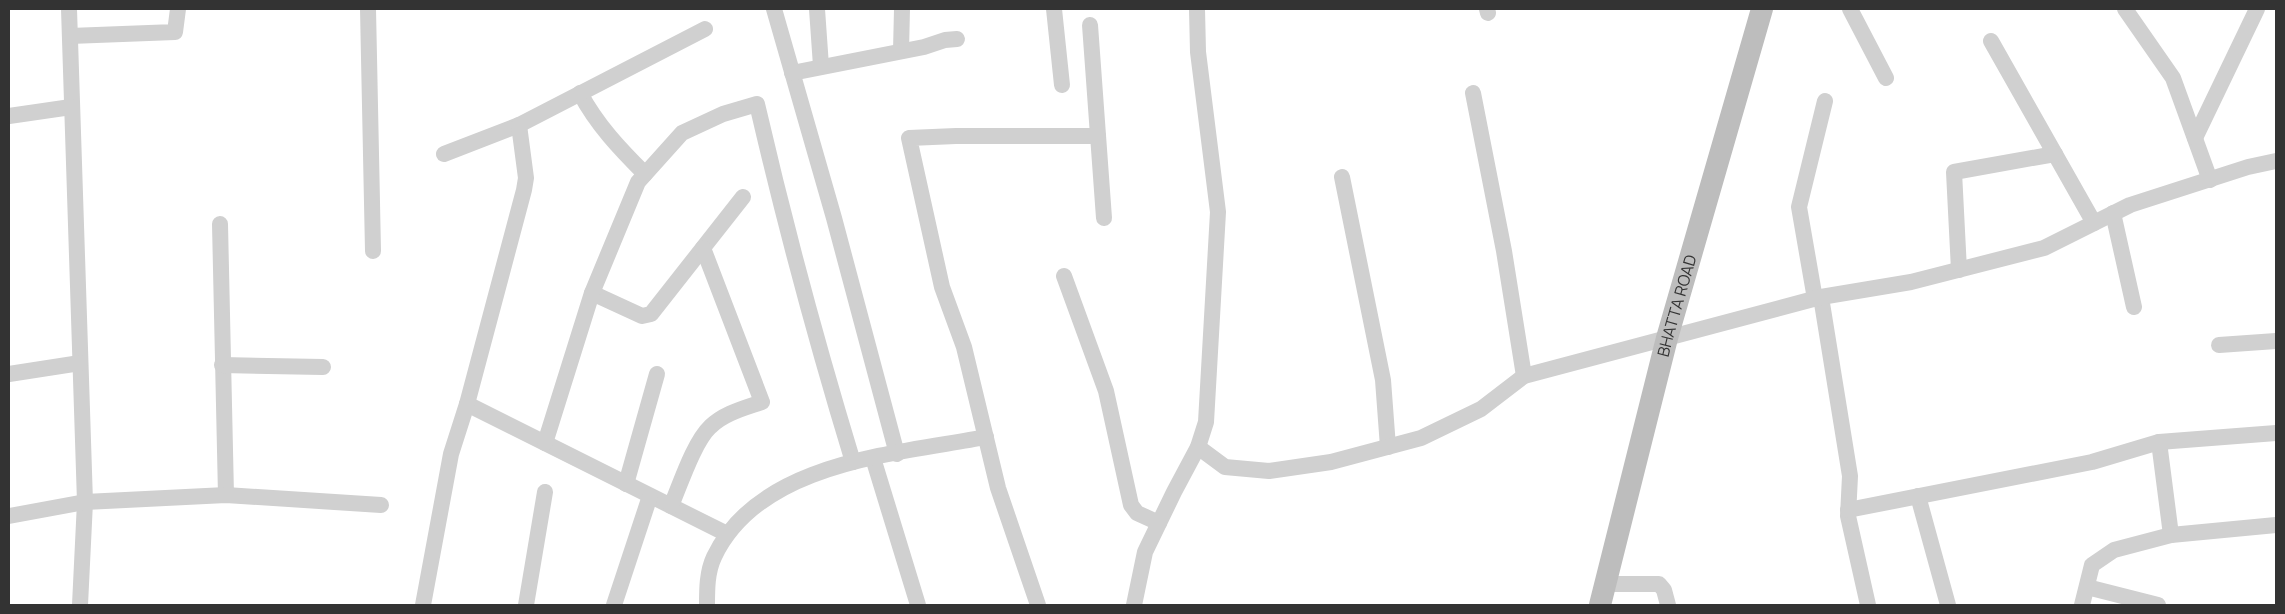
<svg xmlns="http://www.w3.org/2000/svg" width="2285" height="614" font-family="Manrope,sans-serif">
  <style>
    .lines { fill: none; stroke-linecap: round; stroke-linejoin: round }
    .minor { stroke: #d0d0d0; stroke-width: 16 }
    .secondary { stroke: #bdbdbd; stroke-width: 22 }
    .labels { text-anchor: middle; stroke-width: 5; stroke-linejoin: round; paint-order: stroke }
    .street-label { font-size: 16px; fill: #333; stroke: #fff }
  </style>
  <rect width="100%" height="100%" fill="#fff"/>
  <g class="lines">
    <g class="minor">
      <path d="M 69,9 L 85,502 L 80,605"/>
      <path d="M 368,9 L 373,251"/>
      <path d="M 774,9 L 834,218 L 897,454"/>
      <path d="M 817,9 L 821,66"/>
      <path d="M 1054,9 L 1062,85"/>
      <path d="M 1487,9 L 1488,13"/>
      <path d="M 1850,9 L 1886,78"/>
      <path d="M 2125,9 L 2173,78 L 2210,180"/>
      <path d="M 1090,25 L 1104,218"/>
      <path d="M 70,36 L 175,32 L 178,9"/>
      <path d="M 1991,41 L 2094,223"/>
      <path d="M 901,51 L 902,9"/>
      <path d="M 792,73 L 924,47 L 945,40 L 957,39"/>
      <path d="M 580,93 C 597,125 620,149 645,174"/>
      <path d="M 1473,93 L 1504,251 L 1524,376"/>
      <path d="M 9,116 L 71,107"/>
      <path d="M 2195,138 L 2257,9"/>
      <path d="M 444,154 L 519,125 L 705,29"/>
      <path d="M 1342,177 L 1383,380 L 1388,447"/>
      <path d="M 2113,213 L 2134,307"/>
      <path d="M 220,224 L 226,495"/>
      <path d="M 1959,270 L 1954,172 L 2055,154"/>
      <path d="M 1064,276 L 1106,391 L 1131,505 L 1137,513 L 1159,523"/>
      <path d="M 592,293 L 642,316 L 651,314 L 743,197"/>
      <path d="M 1821,297 L 1850,476 L 1848,516 L 1868,605"/>
      <path d="M 1815,299 L 1799,207 L 1825,101"/>
      <path d="M 2219,345 L 2276,341"/>
      <path d="M 222,365 L 323,367"/>
      <path d="M 9,374 L 80,363"/>
      <path d="M 467,404 L 727,534"/>
      <path d="M 2159,442 L 2171,535"/>
      <path d="M 545,443 L 592,293 L 638,182 L 682,133 L 723,114 L 757,104 C 785,225 817,344 853,462"/>
      <path d="M 1198,447 L 1225,467 L 1269,471 L 1331,462 L 1421,438 L 1481,409 L 1524,376 L 1821,297 L 1911,282 L 2044,248 L 2130,205 L 2248,167 L 2276,161"/>
      <path d="M 873,458 L 918,605"/>
      <path d="M 626,484 L 657,374"/>
      <path d="M 1918,496 L 1948,605"/>
      <path d="M 671,506 C 680,485 694,442 710,427 C 724,413 745,408 762,402 L 703,248"/>
      <path d="M 1848,510 L 2092,462 L 2159,442 L 2276,433"/>
      <path d="M 9,516 L 85,502 L 226,495 L 381,505"/>
      <path d="M 1606,584 L 1659,584 L 1664,590 L 1668,605"/>
      <path d="M 2087,587 L 2158,605"/>
      <path d="M 423,605 L 451,454 L 467,404 L 524,190 L 526,178 L 519,125"/>
      <path d="M 526,605 L 545,492"/>
      <path d="M 614,605 L 650,496"/>
      <path d="M 707,605 C 707,589 707,572 714,557 C 759,462 895,454 986,437"/>
      <path d="M 1038,605 L 998,488 L 964,347 L 942,287 L 909,138 L 956,136 L 1098,136"/>
      <path d="M 1134,605 L 1145,552 L 1174,492 L 1198,447 L 1206,422 L 1218,212 L 1198,52 L 1197,9"/>
      <path d="M 2082,605 L 2092,565 L 2114,550 L 2171,535 L 2276,525"/>
    </g>
    <path class="secondary" id="s1" d="M 1600,605 L 1667,338 L 1762,9"/>
  </g>
  <g class="labels">
    <g class="street-label">
      <text dy="6" stroke="none"><textPath href="#s1" startOffset="309">BHATTA ROAD</textPath></text>
    </g>
  </g>
  <rect width="2285" height="614" fill="none" stroke="#333333" stroke-width="20"/>
</svg>
